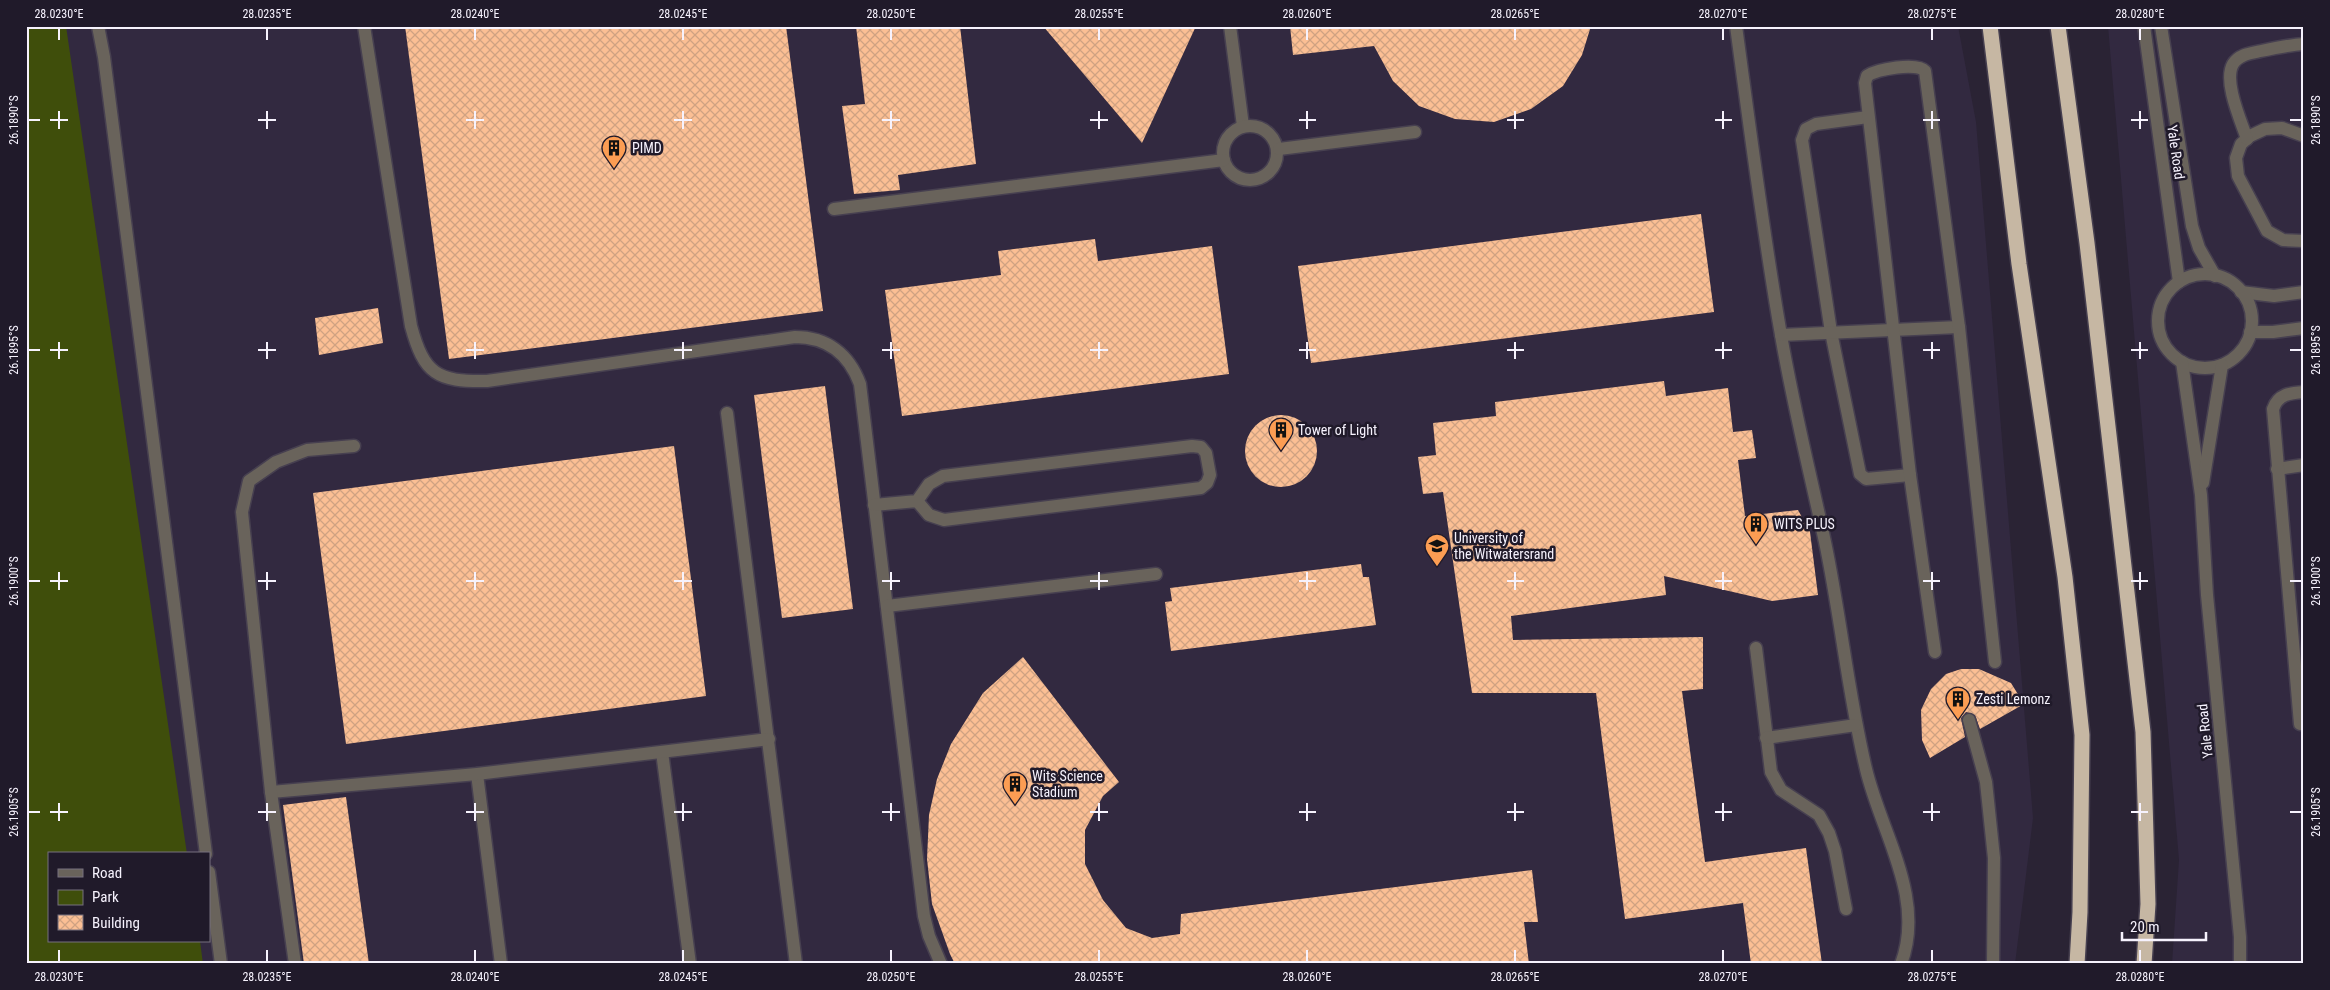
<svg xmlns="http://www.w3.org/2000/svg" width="2330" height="990" font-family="'Roboto Condensed',sans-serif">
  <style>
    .built { fill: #322940; fill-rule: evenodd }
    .green { fill: #3f4e0b }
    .building { fill: url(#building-cross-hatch) }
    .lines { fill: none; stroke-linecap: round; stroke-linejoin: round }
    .service-casing { stroke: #474050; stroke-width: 15 }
    .minor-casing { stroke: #474050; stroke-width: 15 }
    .motorway-casing { stroke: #474050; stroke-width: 18 }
    .service { stroke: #69635b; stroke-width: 12 }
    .minor { stroke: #69635b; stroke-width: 12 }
    .motorway { stroke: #c6b7a3; stroke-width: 15 }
    .ticks { fill: none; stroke: #f6f2fd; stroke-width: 2 }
    .labels { text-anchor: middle; stroke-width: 5; stroke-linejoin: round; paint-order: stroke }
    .poi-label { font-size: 14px; fill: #f6f2fd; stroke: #201a2a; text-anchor: start }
    .street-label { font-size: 14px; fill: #f6f2fd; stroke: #201a2a }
    .neatline { fill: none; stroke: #f6f2fd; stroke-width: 2 }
    .ticks-label { font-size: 12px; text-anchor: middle; fill: #f6f2fd }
  </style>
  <defs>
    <pattern id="building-cross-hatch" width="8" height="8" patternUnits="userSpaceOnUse" patternTransform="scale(1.25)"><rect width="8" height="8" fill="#fbbf94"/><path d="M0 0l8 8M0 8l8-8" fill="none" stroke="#cfa282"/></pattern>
  </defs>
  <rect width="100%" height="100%" fill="#2a2334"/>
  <g class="built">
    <path d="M 26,26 L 1958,26 L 1976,122 L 2033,818 L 2015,964 L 26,964 ZM 49,854 L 209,854 L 209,941 L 49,941 Z"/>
    <path d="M 2108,26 L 2304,26 L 2304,964 L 2172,964 L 2179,860 Z"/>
  </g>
  <path class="green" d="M 26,26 L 66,26 L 187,854 L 49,854 L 49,941 L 200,941 L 203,964 L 26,964 Z"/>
  <g class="building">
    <path d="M 405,26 L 786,26 L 823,311 L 449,359 Z"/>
    <path d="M 856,26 L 960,26 L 976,164 L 898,175 L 900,190 L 854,194 L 842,106 L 865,104 Z"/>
    <path d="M 1043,26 L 1196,26 L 1142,143 Z"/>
    <path d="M 1290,26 L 1591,26 L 1582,55 L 1563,86 L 1531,109 L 1494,122 L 1455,119 L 1419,106 L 1393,81 L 1374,46 L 1293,55 Z"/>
    <path d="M 1701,214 L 1714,312 L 1311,363 L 1298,266 Z"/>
    <path d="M 1095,239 L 1098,261 L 1212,246 L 1229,374 L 902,416 L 885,290 L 1001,275 L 998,251 Z"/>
    <path d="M 378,308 L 383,343 L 319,355 L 315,318 Z"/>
    <path d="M 1664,381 L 1666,396 L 1728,388 L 1733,432 L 1752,430 L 1756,458 L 1738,460 L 1745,516 L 1798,510 L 1810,532 L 1818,595 L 1772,601 L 1664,576 L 1666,595 L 1511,616 L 1513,640 L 1703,637 L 1703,689 L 1682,691 L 1705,862 L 1806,848 L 1822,964 L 1751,964 L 1743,903 L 1625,919 L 1596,693 L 1472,693 L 1443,492 L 1423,494 L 1418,457 L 1436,455 L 1433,423 L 1496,416 L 1495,402 Z"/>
    <path d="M 825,386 L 853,609 L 782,618 L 754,395 Z"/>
    <circle cx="1281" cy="451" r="36"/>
    <path d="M 674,446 L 706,696 L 346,744 L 313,493 Z"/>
    <path d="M 1361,564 L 1363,577 L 1369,577 L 1376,625 L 1171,651 L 1165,602 L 1172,601 L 1170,588 Z"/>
    <path d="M 1023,657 L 1119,782 L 1103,796 L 1085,830 L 1085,864 L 1103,900 L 1126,928 L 1152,938 L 1180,934 L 1181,914 L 1532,870 L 1538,922 L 1524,922 L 1529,964 L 955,964 L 950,954 L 932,904 L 927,859 L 929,815 L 937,779 L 951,744 L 983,693 Z"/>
    <path d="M 1961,669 L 1979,669 L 2011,683 L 2024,704 L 1980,729 L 1975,715 L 1966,712 L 1961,718 L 1965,737 L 1930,758 L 1922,740 L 1921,710 L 1931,689 L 1946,674 Z"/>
    <path d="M 346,797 L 369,964 L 304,964 L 283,805 Z"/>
  </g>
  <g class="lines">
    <defs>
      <g id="service">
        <path d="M 98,26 L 104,57 L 206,854"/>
        <path d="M 364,26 L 411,326 C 424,374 437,382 487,381 L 795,337 C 827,337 849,354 860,384 L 924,916 L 929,936 L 941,964"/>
        <path d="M 1230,26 L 1243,126"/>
        <path d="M 1736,26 C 1750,129 1763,233 1781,335 C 1793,405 1810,473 1825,542 C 1841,618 1848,694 1866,769 C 1881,833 1926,897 1901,964"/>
        <path d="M 1868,117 L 1816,124 L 1806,129 L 1802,140 L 1831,332 L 1860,474 L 1866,479 L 1910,475"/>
        <circle cx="1250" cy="153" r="27"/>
        <path d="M 2304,136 L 2282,128 L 2265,129 L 2250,136 L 2241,144 L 2236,158 L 2238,176 L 2267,231 L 2283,240 L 2304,241"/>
        <path d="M 2247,139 C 2241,121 2223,81 2233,64 C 2239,54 2252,53 2261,51 C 2275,48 2289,45 2304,44"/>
        <path d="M 1279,149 L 1415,132"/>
        <path d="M 834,209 L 1224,160"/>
        <path d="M 2241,292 L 2274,296 L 2304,292"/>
        <path d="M 2250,332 L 2273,332 L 2304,328"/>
        <path d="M 1781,335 L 1959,327"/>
        <path d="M 727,413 L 796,964"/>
        <path d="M 2277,469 L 2304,465"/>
        <path d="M 874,505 L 917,501 L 929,484 L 943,476 L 1192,446 L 1201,447 L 1206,453 L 1210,475 L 1207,483 L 1201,488 L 944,520 L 929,515 L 917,501"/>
        <path d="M 887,606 L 1156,574"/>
        <path d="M 1756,648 L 1771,772 L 1781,790 L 1819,815 L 1829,833 L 1835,851 L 1846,909"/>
        <path d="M 1935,652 L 1910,475 L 1865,83 L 1867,76 C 1877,69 1917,62 1925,71 L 1959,327 L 1995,662"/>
        <path d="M 1969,720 L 1986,782 L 1994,858 L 1993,964"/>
        <path d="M 2300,724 L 2273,409 C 2278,394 2290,393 2304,392"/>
        <path d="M 1766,738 L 1856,725"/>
        <path d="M 662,752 L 690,964"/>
        <path d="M 477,774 L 501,964"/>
        <path d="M 271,792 L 477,774 L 769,739"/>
        <path d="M 209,872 L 221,964"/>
        <path d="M 295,964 L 271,792 L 242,512 L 249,481 L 276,462 L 307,450 L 354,446"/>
      </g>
      <g id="minor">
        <path d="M 2144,26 L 2179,282"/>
        <path d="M 2161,26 L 2192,226 L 2199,248 L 2215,276"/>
        <circle cx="2205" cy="321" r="47"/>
        <path d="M 2182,362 L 2201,495 L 2207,595 L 2240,937 L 2240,964"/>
        <path d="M 2203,483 L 2222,365"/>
      </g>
      <g id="motorway">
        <path d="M 1990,26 L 2019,264 L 2065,577 L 2082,735 L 2080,912 L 2077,964"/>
        <path d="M 2058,26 L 2087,243 L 2143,732 L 2148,904 L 2144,964"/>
      </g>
    </defs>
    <use href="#service" class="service-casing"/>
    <use href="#minor" class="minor-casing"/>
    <use href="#motorway" class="motorway-casing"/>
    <use href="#service" class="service"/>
    <use href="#minor" class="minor"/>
    <use href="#motorway" class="motorway"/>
  </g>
  <path class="ticks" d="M 59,28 L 59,40M 267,28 L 267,40M 475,28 L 475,40M 683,28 L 683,40M 891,28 L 891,40M 1099,28 L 1099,40M 1307,28 L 1307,40M 1515,28 L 1515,40M 1723,28 L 1723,40M 1932,28 L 1932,40M 2140,28 L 2140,40M 59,111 L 59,129M 267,111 L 267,129M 475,111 L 475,129M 683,111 L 683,129M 891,111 L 891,129M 1099,111 L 1099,129M 1307,111 L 1307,129M 1515,111 L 1515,129M 1723,111 L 1723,129M 1932,111 L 1932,129M 2140,111 L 2140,129M 28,120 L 40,120M 50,120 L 68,120M 258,120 L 276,120M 466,120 L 484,120M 674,120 L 692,120M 882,120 L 900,120M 1090,120 L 1108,120M 1299,120 L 1316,120M 1507,120 L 1524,120M 1715,120 L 1732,120M 1923,120 L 1940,120M 2131,120 L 2148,120M 2290,120 L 2302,120M 59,342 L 59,359M 267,342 L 267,359M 475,342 L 475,359M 683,342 L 683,359M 891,342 L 891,359M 1099,342 L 1099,359M 1307,342 L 1307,359M 1515,342 L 1515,359M 1723,342 L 1723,359M 1932,342 L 1932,359M 2140,342 L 2140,359M 28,350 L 40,350M 50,350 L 68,350M 258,350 L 276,350M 466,350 L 484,350M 674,350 L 692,350M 882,350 L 900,350M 1090,350 L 1108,350M 1299,350 L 1316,350M 1507,350 L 1524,350M 1715,350 L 1732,350M 1923,350 L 1940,350M 2131,350 L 2148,350M 2290,350 L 2302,350M 59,572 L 59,590M 267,572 L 267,590M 475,572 L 475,590M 683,572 L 683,590M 891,572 L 891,590M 1099,572 L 1099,590M 1307,572 L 1307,590M 1515,572 L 1515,590M 1723,572 L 1723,590M 1932,572 L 1932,590M 2140,572 L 2140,590M 28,581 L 40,581M 50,581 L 68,581M 258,581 L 276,581M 466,581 L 484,581M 674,581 L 692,581M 882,581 L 900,581M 1090,581 L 1108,581M 1299,581 L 1316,581M 1507,581 L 1524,581M 1715,581 L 1732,581M 1923,581 L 1940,581M 2131,581 L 2148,581M 2290,581 L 2302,581M 59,803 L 59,821M 267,803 L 267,821M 475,803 L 475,821M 683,803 L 683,821M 891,803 L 891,821M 1099,803 L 1099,821M 1307,803 L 1307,821M 1515,803 L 1515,821M 1723,803 L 1723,821M 1932,803 L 1932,821M 2140,803 L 2140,821M 28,812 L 40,812M 50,812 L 68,812M 258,812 L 276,812M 466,812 L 484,812M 674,812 L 692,812M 882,812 L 900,812M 1090,812 L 1108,812M 1299,812 L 1316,812M 1507,812 L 1524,812M 1715,812 L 1732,812M 1923,812 L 1940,812M 2131,812 L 2148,812M 2290,812 L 2302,812M 59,950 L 59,962M 267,950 L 267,962M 475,950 L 475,962M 683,950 L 683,962M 891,950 L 891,962M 1099,950 L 1099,962M 1307,950 L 1307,962M 1515,950 L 1515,962M 1723,950 L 1723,962M 1932,950 L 1932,962M 2140,950 L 2140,962"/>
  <defs>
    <symbol id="building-pin" viewBox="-11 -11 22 30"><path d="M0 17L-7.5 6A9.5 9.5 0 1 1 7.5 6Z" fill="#fc9d53" stroke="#201a2a"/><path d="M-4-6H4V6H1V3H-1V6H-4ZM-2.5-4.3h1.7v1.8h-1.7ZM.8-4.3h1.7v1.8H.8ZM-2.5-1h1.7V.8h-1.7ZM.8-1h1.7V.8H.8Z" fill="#111"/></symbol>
    <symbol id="university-pin" viewBox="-11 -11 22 30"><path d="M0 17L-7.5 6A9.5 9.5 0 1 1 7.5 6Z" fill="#fc9d53" stroke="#201a2a"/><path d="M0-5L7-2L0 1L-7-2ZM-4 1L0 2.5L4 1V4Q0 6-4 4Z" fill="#111"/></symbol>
  </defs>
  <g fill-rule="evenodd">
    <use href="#building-pin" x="600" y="134" width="28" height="38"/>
    <use href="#building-pin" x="1267" y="416" width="28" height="38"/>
    <use href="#building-pin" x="1742" y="510" width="28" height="38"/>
    <use href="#university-pin" x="1423" y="532" width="28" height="38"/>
    <use href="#building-pin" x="1944" y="685" width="28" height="38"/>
    <use href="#building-pin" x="1001" y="770" width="28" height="38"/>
  </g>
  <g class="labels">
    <g class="poi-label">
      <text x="632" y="153">PIMD</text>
      <text x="1298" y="435">Tower of Light</text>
      <text x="1774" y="529">WITS PLUS</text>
      <text x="1454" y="543">University of<tspan x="1454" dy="16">the Witwatersrand</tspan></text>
      <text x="1976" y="704">Zesti Lemonz</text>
      <text x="1032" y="781">Wits Science<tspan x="1032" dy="16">Stadium</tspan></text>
    </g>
    <g class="street-label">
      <text transform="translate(2176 152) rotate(82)" y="5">Yale Road</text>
      <text transform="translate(2205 731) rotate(-96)" y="5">Yale Road</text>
    </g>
  </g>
  <rect width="2330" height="990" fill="none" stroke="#201a2a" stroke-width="55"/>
  <rect x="48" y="852" width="162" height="90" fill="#201a2a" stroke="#76707e"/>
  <rect x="58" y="869" width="25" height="8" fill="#69635b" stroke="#76707e"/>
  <text x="92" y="878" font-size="15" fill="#f6f2fd">Road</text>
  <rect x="58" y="890" width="25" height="15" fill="#3f4e0b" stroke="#76707e"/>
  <text x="92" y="902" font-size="15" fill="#f6f2fd">Park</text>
  <rect x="58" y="915" width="25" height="15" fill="url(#building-cross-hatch)" stroke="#76707e"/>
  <text x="92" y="928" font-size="15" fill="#f6f2fd">Building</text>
  <path d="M2122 932v8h84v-8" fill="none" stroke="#f6f2fd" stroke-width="2.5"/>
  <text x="2130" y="932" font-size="15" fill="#f6f2fd" stroke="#201a2a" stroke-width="4" paint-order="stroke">20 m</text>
  <rect x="28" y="28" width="2274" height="934" class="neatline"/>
  <g class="ticks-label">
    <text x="59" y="18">28.0230°E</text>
    <text x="267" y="18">28.0235°E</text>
    <text x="475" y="18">28.0240°E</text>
    <text x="683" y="18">28.0245°E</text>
    <text x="891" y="18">28.0250°E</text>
    <text x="1099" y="18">28.0255°E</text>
    <text x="1307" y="18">28.0260°E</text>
    <text x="1515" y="18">28.0265°E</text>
    <text x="1723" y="18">28.0270°E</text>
    <text x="1932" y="18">28.0275°E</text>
    <text x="2140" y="18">28.0280°E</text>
    <text transform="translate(14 120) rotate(-90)" y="4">26.1890°S</text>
    <text transform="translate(2316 120) rotate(-90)" y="4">26.1890°S</text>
    <text transform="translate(14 350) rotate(-90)" y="4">26.1895°S</text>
    <text transform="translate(2316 350) rotate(-90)" y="4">26.1895°S</text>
    <text transform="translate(14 581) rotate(-90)" y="4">26.1900°S</text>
    <text transform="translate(2316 581) rotate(-90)" y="4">26.1900°S</text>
    <text transform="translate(14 812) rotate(-90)" y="4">26.1905°S</text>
    <text transform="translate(2316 812) rotate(-90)" y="4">26.1905°S</text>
    <text x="59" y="981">28.0230°E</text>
    <text x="267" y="981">28.0235°E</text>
    <text x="475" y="981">28.0240°E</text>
    <text x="683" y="981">28.0245°E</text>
    <text x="891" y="981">28.0250°E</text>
    <text x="1099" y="981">28.0255°E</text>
    <text x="1307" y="981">28.0260°E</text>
    <text x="1515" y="981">28.0265°E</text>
    <text x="1723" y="981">28.0270°E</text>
    <text x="1932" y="981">28.0275°E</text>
    <text x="2140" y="981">28.0280°E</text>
  </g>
</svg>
